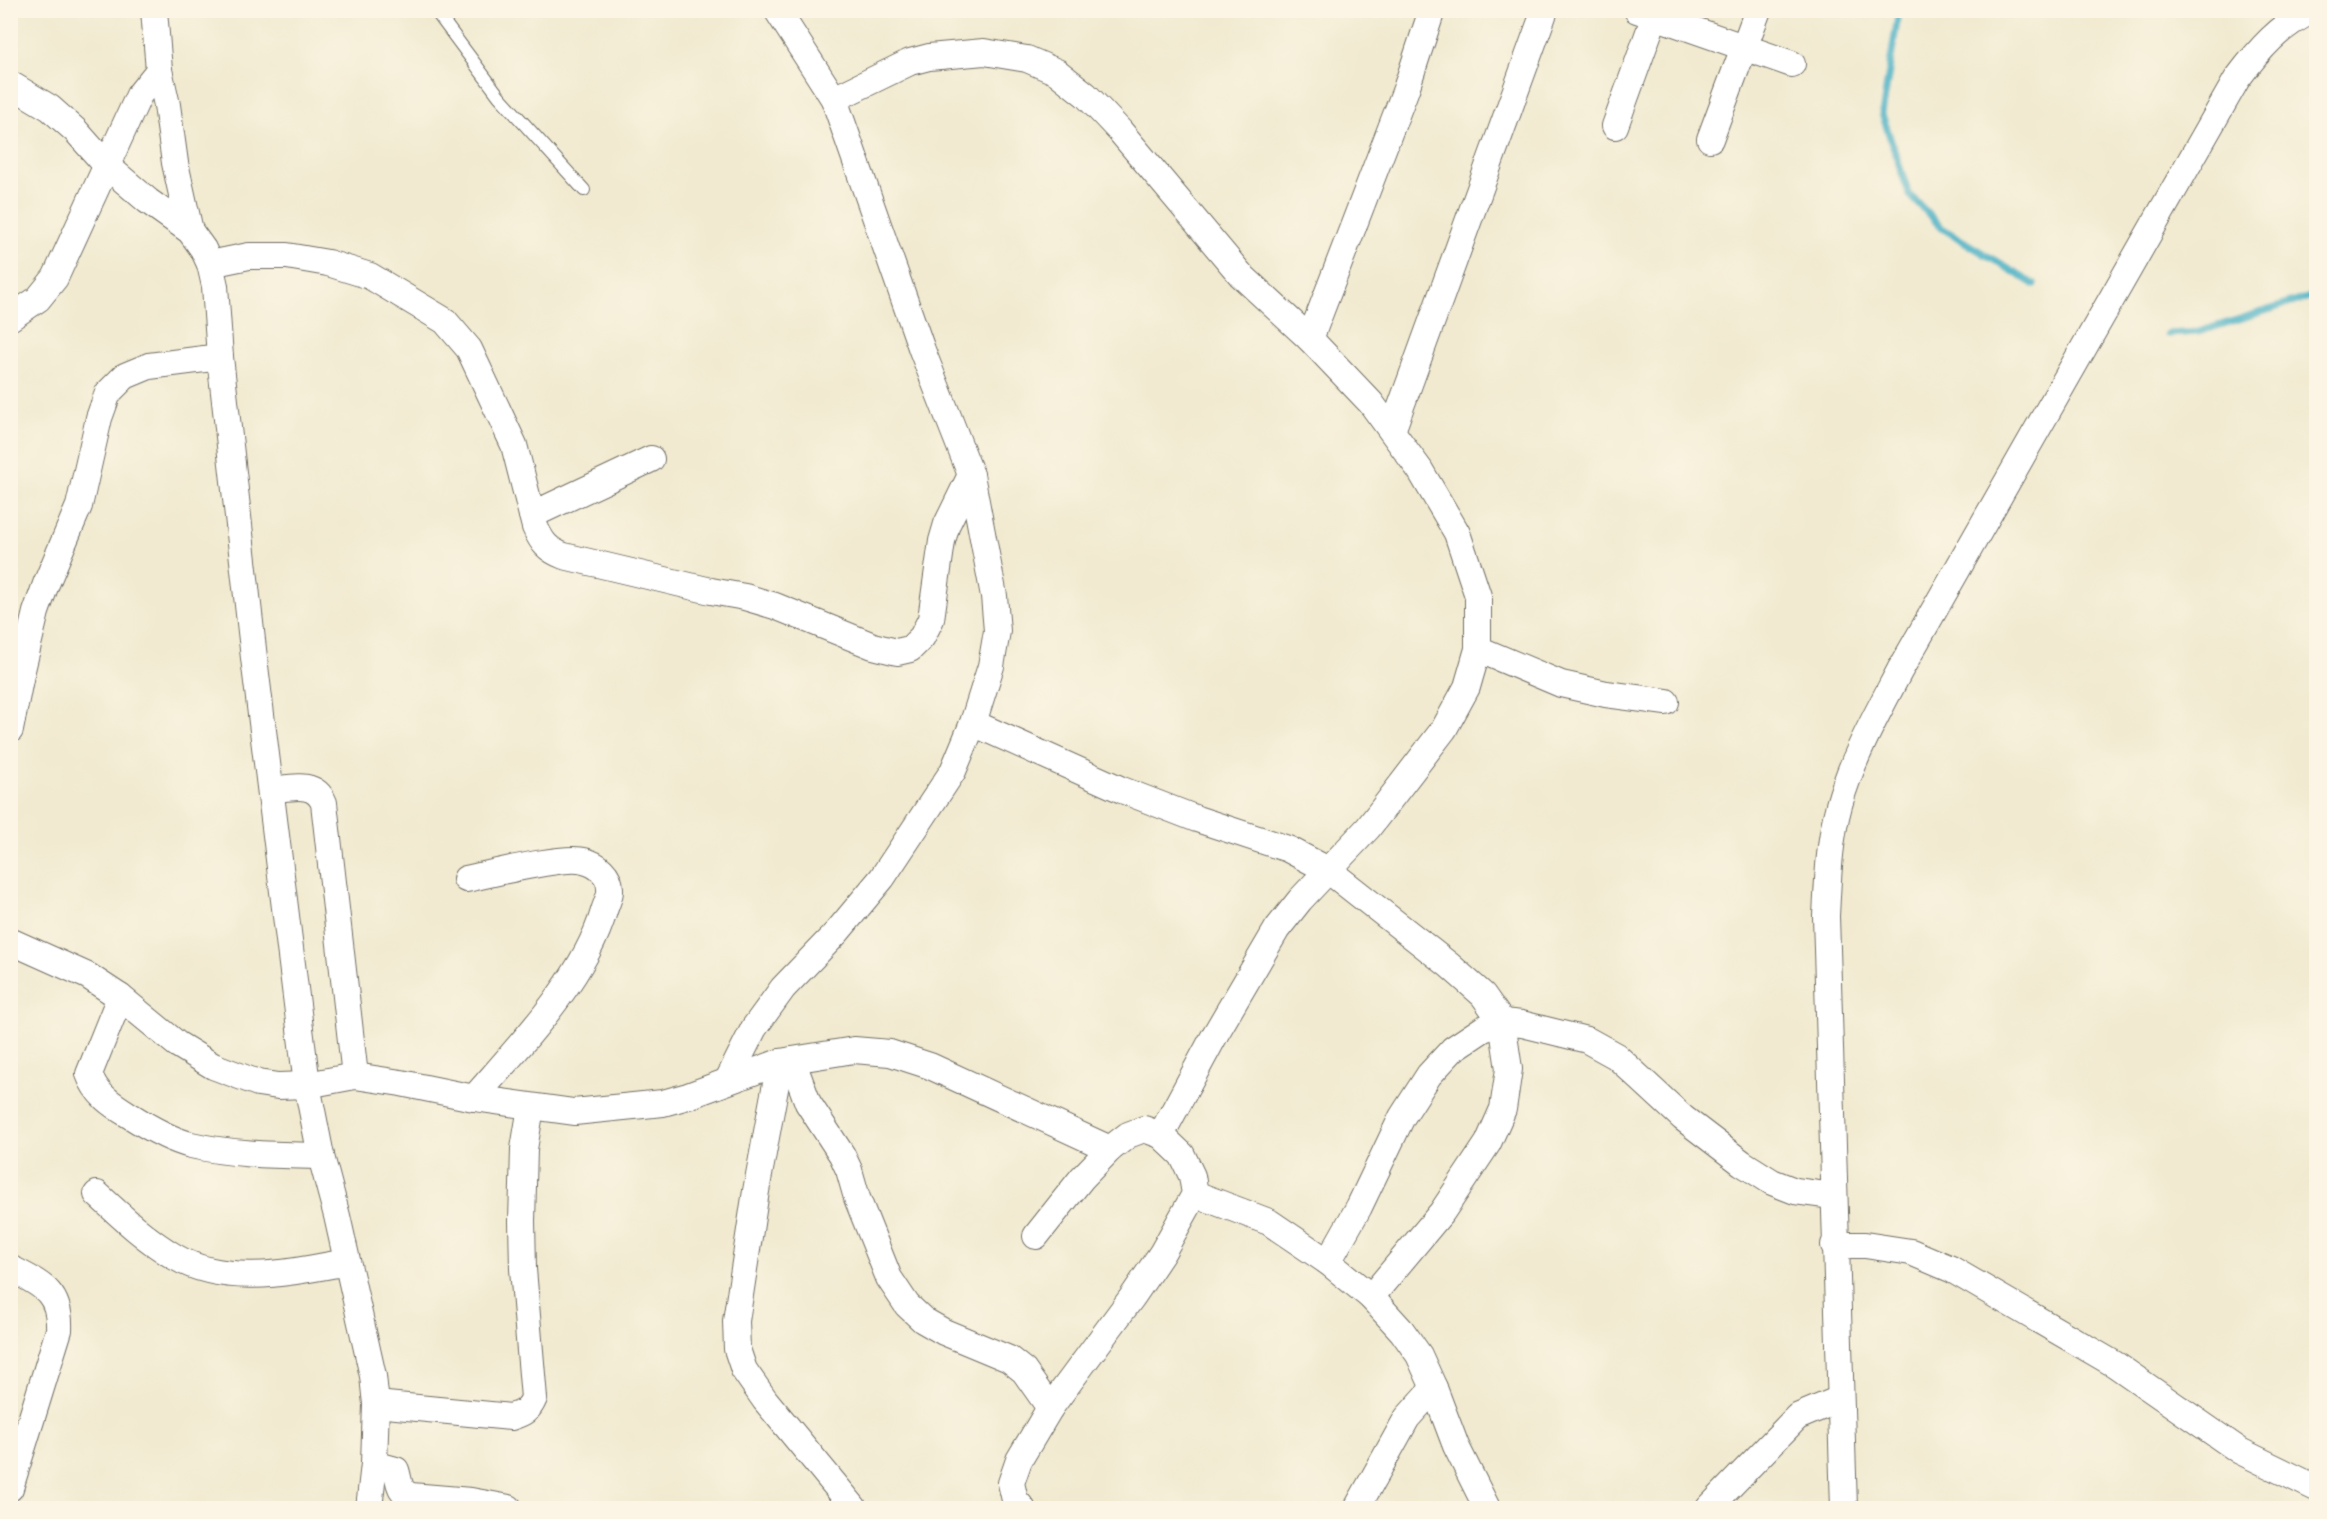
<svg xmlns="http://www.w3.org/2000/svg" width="2327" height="1519" font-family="Caveat,sans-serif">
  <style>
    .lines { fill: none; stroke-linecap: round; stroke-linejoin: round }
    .stream { stroke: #46b0c5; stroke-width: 7 }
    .service-casing { stroke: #706e65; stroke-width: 14 }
    .minor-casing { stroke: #706e65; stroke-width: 28 }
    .service { stroke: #fff; stroke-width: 12 }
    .minor { stroke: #fff; stroke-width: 26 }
  </style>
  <rect width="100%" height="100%" fill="#fcf5e5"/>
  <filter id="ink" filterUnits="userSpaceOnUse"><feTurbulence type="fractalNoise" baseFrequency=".0167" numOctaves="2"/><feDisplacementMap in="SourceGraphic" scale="12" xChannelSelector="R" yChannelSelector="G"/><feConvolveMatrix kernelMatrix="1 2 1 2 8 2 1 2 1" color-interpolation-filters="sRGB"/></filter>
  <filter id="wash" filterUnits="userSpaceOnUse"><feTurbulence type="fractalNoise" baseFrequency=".008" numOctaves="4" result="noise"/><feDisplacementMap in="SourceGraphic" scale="24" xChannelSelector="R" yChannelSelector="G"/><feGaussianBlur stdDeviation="1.35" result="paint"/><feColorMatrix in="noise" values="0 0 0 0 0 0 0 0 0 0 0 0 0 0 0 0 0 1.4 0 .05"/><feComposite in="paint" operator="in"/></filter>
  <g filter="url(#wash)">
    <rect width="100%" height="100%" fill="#f1ead0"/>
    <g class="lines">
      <g class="stream">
        <path d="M 1899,10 L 1882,114 L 1909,194 L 1942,228 L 2035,285"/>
        <path d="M 2168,334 L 2198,332 L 2316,295"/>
      </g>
    </g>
  </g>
  <g filter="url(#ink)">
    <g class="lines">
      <defs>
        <path id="service" d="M 435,10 L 499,96 L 584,190"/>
        <g id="minor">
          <path d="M 154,10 L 159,70 L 167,105 L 175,163 L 190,231"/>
          <path d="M 1637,10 L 1792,64"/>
          <path d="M 10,84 L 50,108 L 76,131 L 107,166 L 148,201 L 190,231 L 203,249 L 210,264 L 215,286 L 220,357 L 254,658 L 307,1085 L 321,1156 L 337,1216 L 373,1376 L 376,1404 L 374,1464 L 369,1508"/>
          <path d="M 834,99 L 910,62 L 929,57 L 984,52 L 1027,59 L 1057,72 L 1086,95 L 1120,131 L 1241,275 L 1310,339 L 1371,403 L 1420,470 L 1457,533 L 1478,596 L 1478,649 L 1467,687 L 1444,729 L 1368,828 L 1300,900 L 1277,929 L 1216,1033 L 1161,1135"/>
          <path d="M 1615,126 L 1657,10"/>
          <path d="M 1710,139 L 1758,10"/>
          <path d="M 210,264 L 249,256 L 287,256 L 328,263 L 370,276 L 445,321 L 469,349 L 514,445 L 535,527 C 542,543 548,550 564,556 L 711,591 L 745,597 L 775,606 L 873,646 L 897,652 L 910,649 L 922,637 L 931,619 L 942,541 L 947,524 L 971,475"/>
          <path d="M 10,318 L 38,299 L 55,278 L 139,95 L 159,70"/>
          <path d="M 1310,339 L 1406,89 L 1432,10"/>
          <path d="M 1392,431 L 1545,10"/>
          <path d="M 532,515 L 651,459"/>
          <path d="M 1478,649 L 1561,684 L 1606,694 L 1666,702"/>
          <path d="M 973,723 L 1122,790 L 1197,819 L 1288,849 L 1328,870 L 1449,965 L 1483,995 L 1502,1022 L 1509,1069 L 1503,1109 L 1488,1143 L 1442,1212 L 1371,1297"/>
          <path d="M 10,730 L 21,674 L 36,612 L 46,584 L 79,506 L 99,418 L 108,393 L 125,376 L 149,366 L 220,357"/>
          <path d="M 271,790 C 291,788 315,780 324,803 L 355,1076"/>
          <path d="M 466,879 C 490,874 565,855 584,861 C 597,864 610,874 610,889 C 611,895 606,904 604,911 C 585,978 519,1046 474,1098"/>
          <path d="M 10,941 L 88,976 L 120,997 L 177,1044 L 213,1066 L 258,1083 L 278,1086 L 307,1085 L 355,1076 L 401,1083 L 474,1098 L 574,1112 L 663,1103 L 688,1096 L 780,1062 L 854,1050 L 890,1053 L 930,1066 L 1110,1149"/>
          <path d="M 120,997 L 89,1074 C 96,1094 111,1104 129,1115 C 148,1127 170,1140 191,1145 C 234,1155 277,1155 321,1156"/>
          <path d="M 792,1060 L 808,1103 L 842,1155 L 849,1170 L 857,1198 L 889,1278 L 907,1305 L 923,1320 L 944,1332 L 1009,1359 L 1024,1371 L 1050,1408"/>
          <path d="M 780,1062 L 756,1191 L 736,1321 L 737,1349 L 744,1370 L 765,1400 L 854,1508"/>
          <path d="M 728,1080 L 754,1028 L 783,988 L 837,932 L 882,878 L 953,771 L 973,723 L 991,666 L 997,631 L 994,596 L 971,475 L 922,350 L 834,99 L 777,10"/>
          <path d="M 97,1194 C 122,1217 146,1240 175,1257 C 227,1287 292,1272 347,1262"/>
          <path d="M 1195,1194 L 1269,1222 L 1328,1262 L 1371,1297 L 1402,1331 L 1419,1355 L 1434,1388 L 1456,1446 L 1487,1508"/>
          <path d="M 1834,1245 L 1865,1245 L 1911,1252 L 1951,1269 L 2116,1365 L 2240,1451 L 2316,1488"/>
          <path d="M 1328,1262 L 1359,1207 L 1402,1117 L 1429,1075 L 1453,1049 L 1483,1029 L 1502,1022 L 1522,1024 L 1587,1040 L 1616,1056 L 1683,1118 L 1742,1163 L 1772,1182 L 1795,1191 L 1833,1196"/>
          <path d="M 10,1268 C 40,1284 61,1291 59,1330 L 10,1488"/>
          <path d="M 376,1404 L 511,1417 C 524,1413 529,1410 534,1398 L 523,1269 L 522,1221 L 524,1149 L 531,1107"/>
          <path d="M 374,1464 L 396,1470 C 400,1482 398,1491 411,1496 L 471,1501 L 509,1508"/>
          <path d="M 1022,1508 L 1015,1500 L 1011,1483 L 1019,1460 L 1050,1408 L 1133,1296 L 1162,1253 L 1195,1194 L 1192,1176 L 1182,1155 L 1161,1135 L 1144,1129 L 1128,1135 L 1110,1149 L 1082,1178 L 1036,1236"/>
          <path d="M 1357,1508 L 1407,1418 L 1434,1388"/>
          <path d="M 1709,1508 L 1797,1417 L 1840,1399"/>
          <path d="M 1844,1508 L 1826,916 C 1828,879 1829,841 1839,805 C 1852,758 1877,714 1900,670 L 2237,79 C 2258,51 2281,23 2315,10"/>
        </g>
      </defs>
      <use href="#service" class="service-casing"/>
      <use href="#minor" class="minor-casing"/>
      <use href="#service" class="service"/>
      <use href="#minor" class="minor"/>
    </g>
  </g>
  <rect width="2327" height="1519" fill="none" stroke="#fcf5e5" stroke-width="36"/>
</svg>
